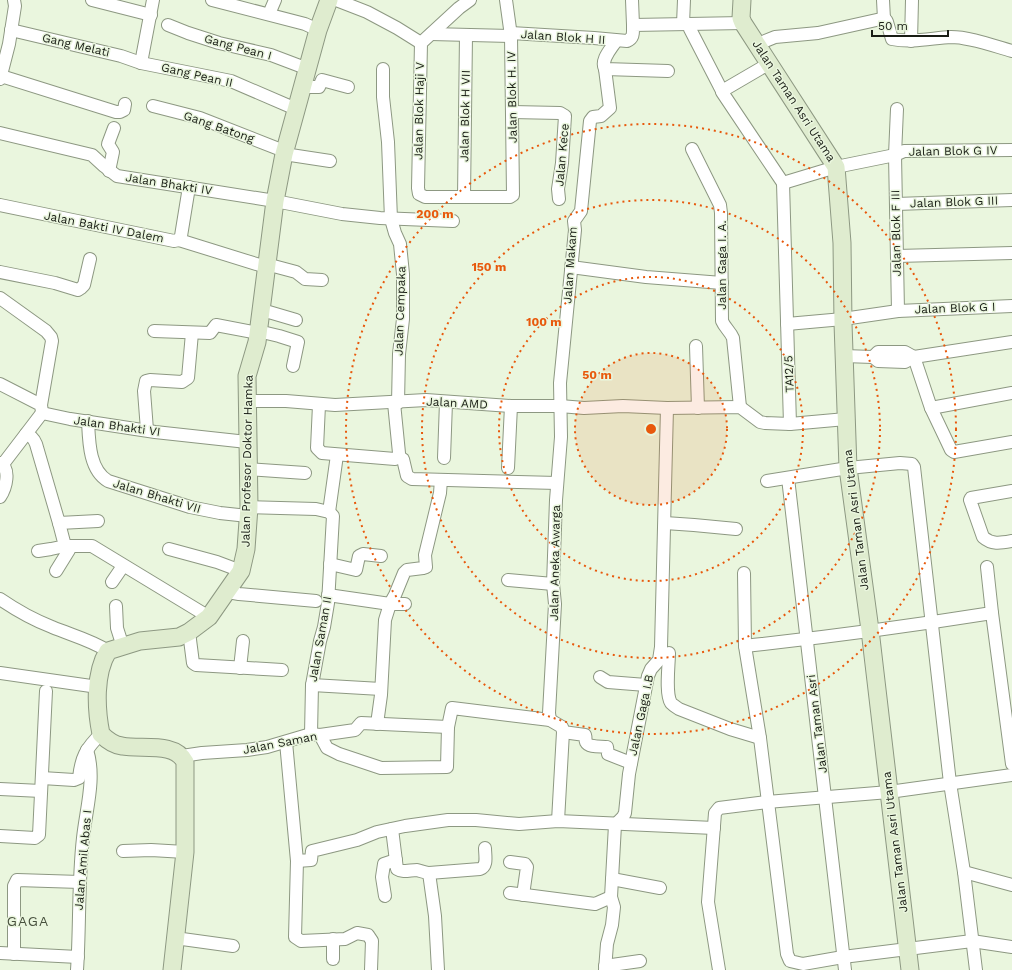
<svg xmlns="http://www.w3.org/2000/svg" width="1012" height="970" font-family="'Work Sans',sans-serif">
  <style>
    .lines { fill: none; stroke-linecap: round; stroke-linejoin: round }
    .street-casing { stroke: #8d9882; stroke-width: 14 }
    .secondary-casing { stroke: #8d9882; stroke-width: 19 }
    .street { stroke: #fff; stroke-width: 12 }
    .secondary { stroke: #dfeccf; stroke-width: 17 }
    .ring { fill: none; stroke: #e8590c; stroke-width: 2; stroke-dasharray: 2 4 }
    .labels { text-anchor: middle; stroke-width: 3; stroke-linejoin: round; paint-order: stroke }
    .street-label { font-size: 12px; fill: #191d15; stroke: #eaf6de }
    .quarter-label { font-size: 14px; letter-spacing: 1px; fill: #48513e; stroke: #eaf6de }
    .centre { fill: #e8590c; stroke: #eaf6de; stroke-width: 2 }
    .ring-label { font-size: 12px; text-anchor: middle; font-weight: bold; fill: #e8590c; stroke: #eaf6de; stroke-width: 3; stroke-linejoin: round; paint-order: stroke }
  </style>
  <rect width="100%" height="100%" fill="#eaf6de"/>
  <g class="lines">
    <defs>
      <g id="street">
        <path d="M 92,0 L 151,15"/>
        <path d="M 212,0 L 305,24 L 318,30"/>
        <path d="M 336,0 L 367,12 L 397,28 L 421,43"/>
        <path d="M 470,0 L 459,8 L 421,43 L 418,188 L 419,194 L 425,197 L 510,197 L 513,195 L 511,36 L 506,0"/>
        <path d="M 632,0 L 633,25"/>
        <path d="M 883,0 L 884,19"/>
        <path d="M 269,14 L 275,0"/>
        <path d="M 683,24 L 684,0"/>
        <path d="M 690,24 L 690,29 L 722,91"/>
        <path d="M 168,25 L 188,33 L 219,43 L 271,55 L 308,69"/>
        <path d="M 11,30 L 121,56 L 141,63 L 231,81 L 296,109"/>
        <path d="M 511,33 L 594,38 L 627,41 C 634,38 633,33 633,25 L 743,23"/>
        <path d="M 431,34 L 511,36"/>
        <path d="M 616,41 C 611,49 600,60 605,69 L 668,71"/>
        <path d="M 911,41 L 912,0"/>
        <path d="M 758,44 L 775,37 L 818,33 L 881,19 L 886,20 L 887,22 L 892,39 C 912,43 932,38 951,37 C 970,37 994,46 1012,51"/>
        <path d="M 141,63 L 153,0"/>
        <path d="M 770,63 L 722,91 L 722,92 L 783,183"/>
        <path d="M 383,69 L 383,97 L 388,142 L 391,219 L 395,233 L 400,244 L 403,274 L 403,319 L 399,354 L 398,403"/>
        <path d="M 1,76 L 116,112 L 120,112 L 124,110 L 125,104"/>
        <path d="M 0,79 L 9,44 L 15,6 L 14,0"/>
        <path d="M 303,86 L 309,87 L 319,87 L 322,80 L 348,87"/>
        <path d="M 153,106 L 200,118 L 284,151"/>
        <path d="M 897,109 L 895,155 L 898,311"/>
        <path d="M 512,112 L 560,113 L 565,116 L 562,163 L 558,189 L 559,199"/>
        <path d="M 0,133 L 92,155 L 104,166 L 117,176 L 275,201 L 342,214 L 380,218 L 453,221"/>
        <path d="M 692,149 L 720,205 L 721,213 L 722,321 C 725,328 730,331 733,338 L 740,407"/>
        <path d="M 284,154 L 330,161"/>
        <path d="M 109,171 L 113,152 L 108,144 L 114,128"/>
        <path d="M 783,183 L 790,424"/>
        <path d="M 783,183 L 836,167 L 895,155 L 904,151 L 1012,150"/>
        <path d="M 464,197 L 466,35"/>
        <path d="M 896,204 L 1012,200"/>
        <path d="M 0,205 L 174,241 L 179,240"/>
        <path d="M 179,240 L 266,267"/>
        <path d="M 179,240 L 181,236 L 189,187"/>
        <path d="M 897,256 L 1012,253"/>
        <path d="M 266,264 L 296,272 L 305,279 L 322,280"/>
        <path d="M 571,267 L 646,277 L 722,283"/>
        <path d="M 0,272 L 55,283 L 78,290 L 81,288 L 84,285 L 90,259"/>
        <path d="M 0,298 L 46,331 L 51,337 L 52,341 L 41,405"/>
        <path d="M 262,310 L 296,320"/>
        <path d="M 787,324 L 843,319 L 898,311 L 1012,306"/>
        <path d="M 154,331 L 210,333 L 216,325 L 258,333"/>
        <path d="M 258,331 L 279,336 L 298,342 L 293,366"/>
        <path d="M 696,346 L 698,408"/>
        <path d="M 844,356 L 873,357 L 878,361 L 905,362 L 914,357 L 1012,342"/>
        <path d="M 873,357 L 878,352 L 905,352 L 914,357 L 931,408 L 951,450 L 954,452 L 1012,442"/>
        <path d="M 0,384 L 41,405 L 42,412"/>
        <path d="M 247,401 L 286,401 L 335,405 L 426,400 L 511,406 L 560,406 L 584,408 L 623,406 L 667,408 L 740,407 L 760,422 L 765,423 L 790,424 L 846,419"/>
        <path d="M 394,403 L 399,453 L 398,457"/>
        <path d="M 319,405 L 317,448 L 322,453 L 395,459 L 398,457"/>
        <path d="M 931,408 L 1012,393"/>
        <path d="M 42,413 L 70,419 L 155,432 L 247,442"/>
        <path d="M 88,421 C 89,441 89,470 108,481 L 190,507 L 220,513 L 248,516"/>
        <path d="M 147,430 L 144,391 L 146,381 L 150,380 L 182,382 L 188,378 L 192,333"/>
        <path d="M 26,434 C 32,436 34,439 36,444 L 59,523 L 98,521"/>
        <path d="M 398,457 L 403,459 L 407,476 L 412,479 L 557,483"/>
        <path d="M 444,458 L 446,402"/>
        <path d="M 0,463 C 11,469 6,488 0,497"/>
        <path d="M 3,464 L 42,413"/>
        <path d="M 508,468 L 511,406"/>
        <path d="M 248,469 L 305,473"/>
        <path d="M 788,478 L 845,970"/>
        <path d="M 767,481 L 848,468 L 900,463 L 912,464 L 914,467 L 950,783 L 964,872 L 976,970"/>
        <path d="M 1012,491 L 971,498 L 970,500 L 983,537 C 992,545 1001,543 1012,541"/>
        <path d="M 249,507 L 316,509 L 329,512 L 333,516 L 328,603 L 324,627 L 320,641 L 312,685 L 311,734"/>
        <path d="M 329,512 L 337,455"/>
        <path d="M 665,523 L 694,525 L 736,529"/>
        <path d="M 169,549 L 217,562 L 241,571"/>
        <path d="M 38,551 L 51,549 L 65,546 L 59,523"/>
        <path d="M 330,564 L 356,570 L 359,556 L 363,554 L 381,556"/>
        <path d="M 987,567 L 992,613 L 1012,764"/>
        <path d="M 56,571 L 69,550 L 65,546 L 92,546 L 209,617"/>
        <path d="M 744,573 L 745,646 L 760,738 L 787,954 L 790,961 L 803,964 L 843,957 L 972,941 L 1012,947"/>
        <path d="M 508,580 L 553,584"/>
        <path d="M 112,582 L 123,566"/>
        <path d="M 228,592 L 239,594 L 316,601"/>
        <path d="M 328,595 L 390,604 L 405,604"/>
        <path d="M 0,599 C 16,610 34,620 52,627 C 71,635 91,640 108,651"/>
        <path d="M 116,606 L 117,628 L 123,647"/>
        <path d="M 189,632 L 193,663 L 196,665 L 282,670"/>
        <path d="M 745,646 C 828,637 910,626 992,613"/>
        <path d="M 669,653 C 669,665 665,693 671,703 C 673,705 676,707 679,709 L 730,729 L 760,738"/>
        <path d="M 240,668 L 243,641"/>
        <path d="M 0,673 L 98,687"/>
        <path d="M 600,677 L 608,682 L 646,685"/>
        <path d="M 312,685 L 381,689"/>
        <path d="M 550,720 L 549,713 L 555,604 L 553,584 L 556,500 L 561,437 L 560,383 L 575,230 L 574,221 L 581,211 L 590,121 L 593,117 L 601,116 L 610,108 L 605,69"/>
        <path d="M 377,724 L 381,695 L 385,620 L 390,604 L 395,595 L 404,573 L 407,570 L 423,568 L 426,567 L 425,555 L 440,493 L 441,480"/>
        <path d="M 563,732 L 585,735 C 586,738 585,740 586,742 C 589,748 602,746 607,747 L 608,754 L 631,763"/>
        <path d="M 320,735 L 327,748 L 339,754 L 381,768 L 447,767 L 448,727 L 452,708 L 550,720 L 562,727 L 563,732 L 558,821"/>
        <path d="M 286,742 L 297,861 L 295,937 L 301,941 L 345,939 L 357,933 L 368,935 L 372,941 L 371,970"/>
        <path d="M 182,756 L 202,753 L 247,750 L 267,747 L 311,734 L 320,735 L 355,730 L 361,723 L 448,727"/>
        <path d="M 42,778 L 74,780 L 79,778 C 81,758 86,748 101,734"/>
        <path d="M 0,789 L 41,791"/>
        <path d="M 392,829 L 397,869 C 403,873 410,870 417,870 C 421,871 425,873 429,873 L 480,869 C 488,866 485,856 485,848"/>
        <path d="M 0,836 L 35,838 L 39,835 L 46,691"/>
        <path d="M 123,851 L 151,850 L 185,852"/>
        <path d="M 297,861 L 311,860 L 312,851 L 357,840 L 377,832 L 405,826 L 448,820 L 476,820 L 519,824 L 558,821 L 714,828"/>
        <path d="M 510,862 L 525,864 L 527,867 L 523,895"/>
        <path d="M 964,872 L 1012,885"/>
        <path d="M 429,873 L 435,916 L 438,970"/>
        <path d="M 612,879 L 660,888"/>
        <path d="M 510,893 L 595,904 L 611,897"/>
        <path d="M 385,896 L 382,877 L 384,864 L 396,860"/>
        <path d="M 175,938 L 233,946"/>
        <path d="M 333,939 L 333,959"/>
        <path d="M 0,953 L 78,957"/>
        <path d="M 14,954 L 14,886 L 17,880 L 80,882"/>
        <path d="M 605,966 L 640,961"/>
        <path d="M 77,970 C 80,926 78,882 83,838 C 86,809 96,778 87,750"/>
        <path d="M 605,970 L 607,944 L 612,925 L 614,907 L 611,897 L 615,825 L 623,817 L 625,813 L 629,774 L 648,676 L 651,669 L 659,660 L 661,647 L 667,408"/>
        <path d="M 719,970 L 708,902 L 715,813 L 719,808 L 767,802 L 889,792 L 1012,775"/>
      </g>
      <g id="secondary">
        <path d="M 742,0 L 741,18 L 743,23 L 836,167 L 842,243 L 843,323 L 848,468 L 870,630 L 910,970"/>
        <path d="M 172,970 L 185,852 L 185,762 C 175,741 141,750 122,746 C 113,745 107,740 101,734 C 96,709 94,674 108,651 L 140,641 L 179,637 L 189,632 L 209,617 L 241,571 L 246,549 L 249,507 L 247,376 L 257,342 L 275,201 L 284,154 L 318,30 L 329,0"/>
      </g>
    </defs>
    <use href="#street" class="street-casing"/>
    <use href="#secondary" class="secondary-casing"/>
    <use href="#street" class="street"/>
    <use href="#secondary" class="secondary"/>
  </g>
  <circle cx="651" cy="429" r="76" fill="#e8590c" fill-opacity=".12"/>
  <g class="ring">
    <circle cx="651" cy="429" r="76"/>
    <circle cx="651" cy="429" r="152"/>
    <circle cx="651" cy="429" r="229"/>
    <circle cx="651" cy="429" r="305"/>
  </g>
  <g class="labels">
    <g class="street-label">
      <text transform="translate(563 37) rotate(4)" y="4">Jalan Blok H II</text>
      <text transform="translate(76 45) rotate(13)" y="4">Gang Melati</text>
      <text transform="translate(238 47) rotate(15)" y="4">Gang Pean I</text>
      <text transform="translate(197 75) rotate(13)" y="4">Gang Pean II</text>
      <text transform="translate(512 97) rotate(-91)" y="4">Jalan Blok H. IV</text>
      <text transform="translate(794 101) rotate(57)" y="4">Jalan Taman Asri Utama</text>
      <text transform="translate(419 111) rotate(-89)" y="4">Jalan Blok Haji V</text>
      <text transform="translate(465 116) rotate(-89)" y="4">Jalan Blok H VII</text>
      <text transform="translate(219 127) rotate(19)" y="4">Gang Batong</text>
      <text transform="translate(953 151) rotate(-1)" y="4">Jalan Blok G IV</text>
      <text transform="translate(562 155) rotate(-85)" y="4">Jalan Kece</text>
      <text transform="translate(169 184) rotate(9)" y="4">Jalan Bhakti IV</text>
      <text transform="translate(954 202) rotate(-2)" y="4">Jalan Blok G III</text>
      <text transform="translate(104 227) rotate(11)" y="4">Jalan Bakti IV Dalem</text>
      <text transform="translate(896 233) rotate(-91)" y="4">Jalan Blok F III</text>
      <text transform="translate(570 265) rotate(-86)" y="4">Jalan Makam</text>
      <text transform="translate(722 265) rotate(-90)" y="4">Jalan Gaga I. A.</text>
      <text transform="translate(955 308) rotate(-2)" y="4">Jalan Blok G I</text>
      <text transform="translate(400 311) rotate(-88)" y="4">Jalan Cempaka</text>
      <text transform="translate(789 374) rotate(-92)" y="4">TA12/5</text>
      <text transform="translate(457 403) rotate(3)" y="4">Jalan AMD</text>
      <text transform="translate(117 426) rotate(8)" y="4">Jalan Bhakti VI</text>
      <text transform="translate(247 461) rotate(-89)" y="4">Jalan Profesor Doktor Hamka</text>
      <text transform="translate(157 496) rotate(17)" y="4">Jalan Bhakti VII</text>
      <text transform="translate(856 520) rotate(-97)" y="4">Jalan Taman Asri Utama</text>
      <text transform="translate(555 563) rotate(-89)" y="4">Jalan Aneka Awarga</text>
      <text transform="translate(320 639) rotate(-80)" y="4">Jalan Saman II</text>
      <text transform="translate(641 715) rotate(-78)" y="4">Jalan Gaga I.B</text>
      <text transform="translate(817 724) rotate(-97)" y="4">Jalan Taman Asri</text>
      <text transform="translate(280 743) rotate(-11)" y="4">Jalan Saman</text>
      <text transform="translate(895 842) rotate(-97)" y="4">Jalan Taman Asri Utama</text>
      <text transform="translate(83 860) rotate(-85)" y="4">Jalan Amil Abas I</text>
    </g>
    <g class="quarter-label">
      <text x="28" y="926">GAGA</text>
    </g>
  </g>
  <circle cx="651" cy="429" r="6" class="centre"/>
  <g class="ring-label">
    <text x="435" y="218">200 m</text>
    <text x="489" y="271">150 m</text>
    <text x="544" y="326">100 m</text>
    <text x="597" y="379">50 m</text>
  </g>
  <path d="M872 30v6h76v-6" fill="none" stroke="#191d15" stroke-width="2"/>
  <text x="878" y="30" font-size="12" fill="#191d15" stroke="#eaf6de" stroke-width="3" paint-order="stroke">50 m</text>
</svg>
